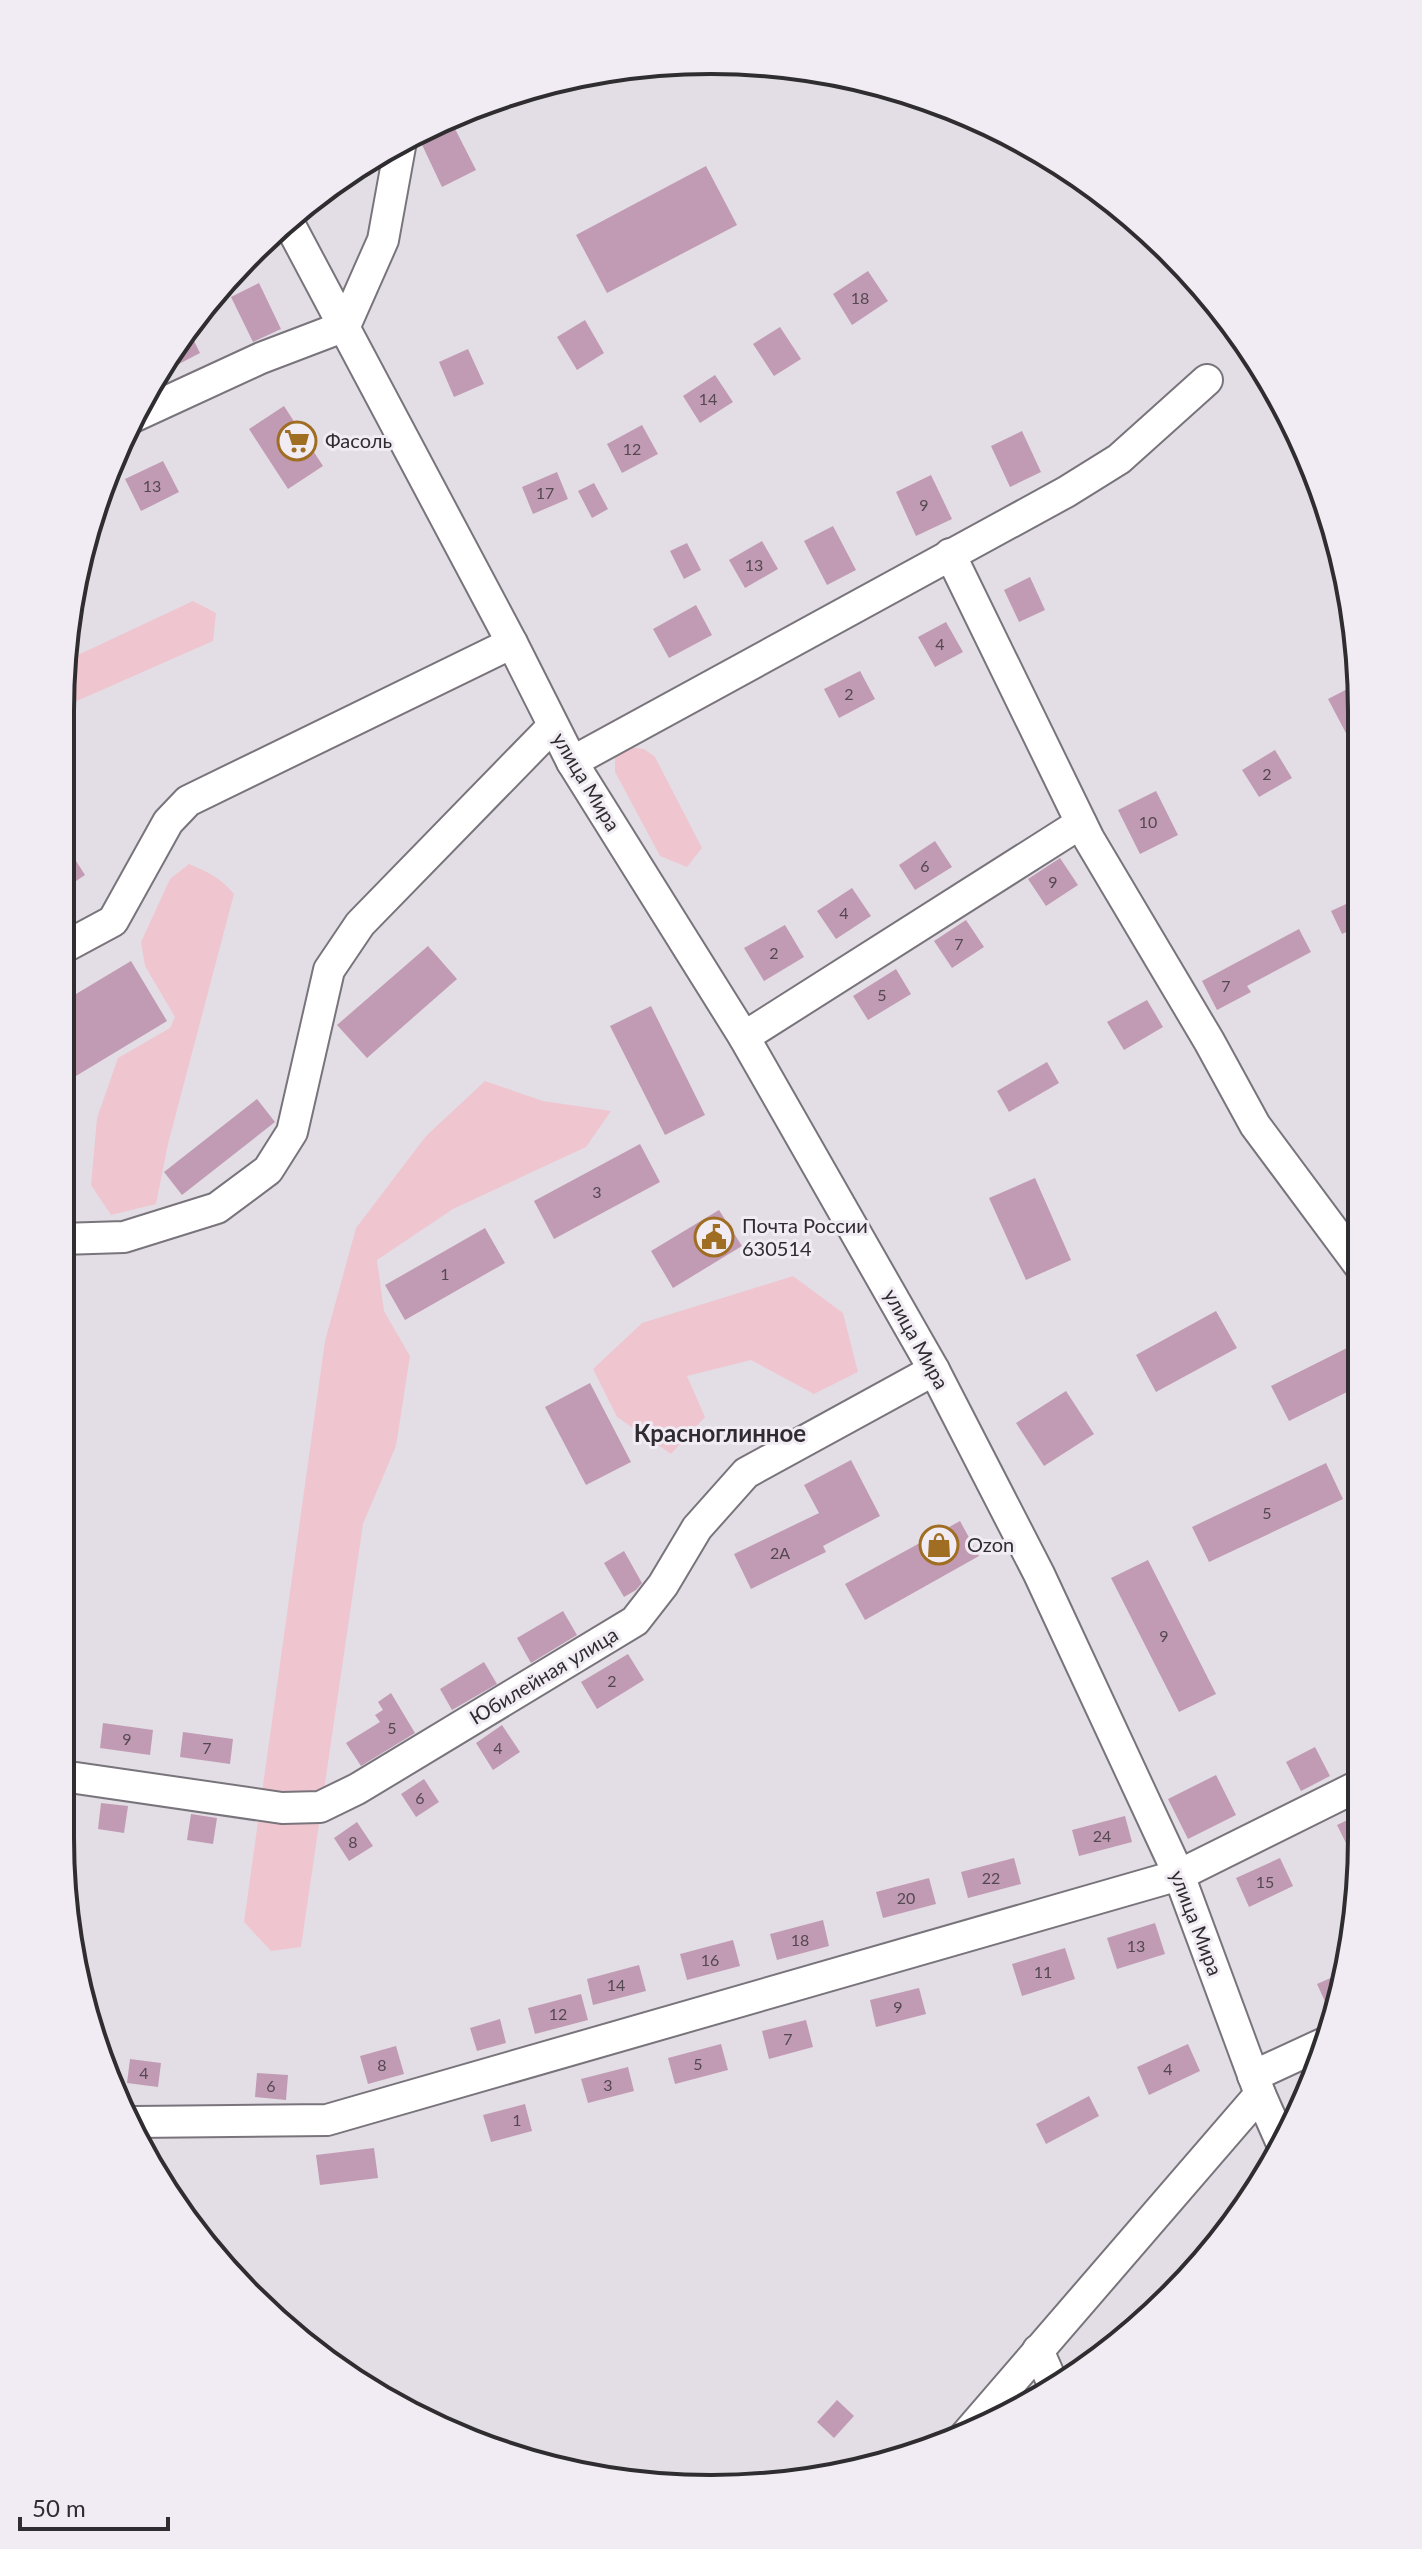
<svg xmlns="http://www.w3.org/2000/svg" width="1422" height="2549" font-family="Lato,sans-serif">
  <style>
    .green { fill: #efc6cf }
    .building { fill: #c19bb3 }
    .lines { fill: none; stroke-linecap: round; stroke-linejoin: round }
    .minor-casing { stroke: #79747b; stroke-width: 34 }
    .minor { stroke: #fff; stroke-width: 30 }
    .labels { text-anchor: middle; stroke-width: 6; stroke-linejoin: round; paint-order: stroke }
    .number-label { font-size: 16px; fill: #544851 }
    .poi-label { font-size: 20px; fill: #2f2d30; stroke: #f1ebf3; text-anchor: start }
    .street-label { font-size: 20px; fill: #2f2d30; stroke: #f1ebf3 }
    .quarter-label { font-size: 24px; font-weight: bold; fill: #2f2b30; stroke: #f1ebf3 }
    .rim { fill: none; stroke: #2f2d30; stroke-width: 4 }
  </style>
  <rect width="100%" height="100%" fill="#e3dee5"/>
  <g class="green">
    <path d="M 193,601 L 216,613 L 213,641 L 61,708 L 61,668 L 80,654 Z"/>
    <path d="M 629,747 L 644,749 L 655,757 L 702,848 L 687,867 L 660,856 L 615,772 L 615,758 Z"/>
    <path d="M 189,864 C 208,872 221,878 234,894 L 168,1144 L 156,1204 L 111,1215 L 91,1185 L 97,1118 L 118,1058 L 170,1028 L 175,1017 L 145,966 L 141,942 L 170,879 Z"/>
    <path d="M 485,1081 L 543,1101 L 611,1111 L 586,1147 L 453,1209 L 377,1260 L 384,1311 L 410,1356 L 396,1446 L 363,1524 L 301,1947 L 271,1951 L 244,1922 L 325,1341 L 356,1228 L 426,1136 Z"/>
    <path d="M 793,1276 L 843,1313 L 858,1372 L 814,1394 L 751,1360 L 687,1376 L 705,1417 L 671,1454 L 617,1417 L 593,1369 L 642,1323 Z"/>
  </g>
  <g class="building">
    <path d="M 449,117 L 476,170 L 442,187 L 416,132 Z"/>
    <path d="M 706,166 L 737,225 L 607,293 L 576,235 Z"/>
    <path d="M 868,271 L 888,301 L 852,325 L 833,294 Z"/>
    <path d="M 259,283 L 281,329 L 253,342 L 231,297 Z"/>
    <path d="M 585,320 L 604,353 L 577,370 L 557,337 Z"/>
    <path d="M 780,327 L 801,359 L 774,376 L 753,344 Z"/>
    <path d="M 188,329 L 200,353 L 152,378 L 181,339 Z"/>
    <path d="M 468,349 L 484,384 L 454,397 L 439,362 Z"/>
    <path d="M 715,375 L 733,402 L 700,423 L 683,396 Z"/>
    <path d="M 284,406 L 323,466 L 288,489 L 249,429 Z"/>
    <path d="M 642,425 L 658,454 L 622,473 L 607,444 Z"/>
    <path d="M 1022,431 L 1041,472 L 1010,487 L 991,446 Z"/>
    <path d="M 163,461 L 179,492 L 141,511 L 125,479 Z"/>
    <path d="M 557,472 L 568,499 L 533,514 L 522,487 Z"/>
    <path d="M 931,475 L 952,519 L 916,536 L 896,492 Z"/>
    <path d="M 594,483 L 608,509 L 592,518 L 578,491 Z"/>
    <path d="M 833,526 L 856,570 L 827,585 L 804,541 Z"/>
    <path d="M 762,541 L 778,569 L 745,588 L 729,560 Z"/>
    <path d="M 687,543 L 701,570 L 684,579 L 670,551 Z"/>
    <path d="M 1030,577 L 1045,610 L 1019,622 L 1004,590 Z"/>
    <path d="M 696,605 L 712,635 L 669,658 L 653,629 Z"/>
    <path d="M 946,622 L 963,652 L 935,667 L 918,637 Z"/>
    <path d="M 860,671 L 875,699 L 839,718 L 824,689 Z"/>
    <path d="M 1357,684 L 1357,754 L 1328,699 Z"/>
    <path d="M 1275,750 L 1292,778 L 1259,797 L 1242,770 Z"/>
    <path d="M 1156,791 L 1178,835 L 1140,854 L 1118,810 Z"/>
    <path d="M 935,841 L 952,867 L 915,890 L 899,865 Z"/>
    <path d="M 71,853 L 85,875 L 61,891 L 61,860 Z"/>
    <path d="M 1060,858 L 1078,885 L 1046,906 L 1028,879 Z"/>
    <path d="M 852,888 L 871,916 L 836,939 L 817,911 Z"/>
    <path d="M 1357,899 L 1357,927 L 1342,934 L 1331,911 Z"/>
    <path d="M 966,920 L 984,947 L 952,968 L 934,941 Z"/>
    <path d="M 785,925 L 804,957 L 764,981 L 744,948 Z"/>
    <path d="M 1299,929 L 1311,952 L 1247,986 L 1251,992 L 1217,1010 L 1202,981 Z"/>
    <path d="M 428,946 L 457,979 L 367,1058 L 337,1025 Z"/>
    <path d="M 131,961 L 167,1021 L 61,1085 L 61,1003 Z"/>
    <path d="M 896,969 L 911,994 L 868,1020 L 853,996 Z"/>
    <path d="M 1147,1000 L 1163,1027 L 1124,1050 L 1107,1022 Z"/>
    <path d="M 651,1006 L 705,1115 L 665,1135 L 610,1026 Z"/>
    <path d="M 1047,1062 L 1059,1083 L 1009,1112 L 997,1091 Z"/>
    <path d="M 257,1099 L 275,1122 L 182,1195 L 164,1172 Z"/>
    <path d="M 640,1144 L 660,1182 L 554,1239 L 534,1201 Z"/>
    <path d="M 1035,1178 L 1071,1260 L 1026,1280 L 989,1198 Z"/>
    <path d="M 719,1210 L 742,1246 L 673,1288 L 651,1251 Z"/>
    <path d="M 485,1228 L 505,1263 L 405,1320 L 385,1285 Z"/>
    <path d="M 1216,1311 L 1237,1348 L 1156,1392 L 1136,1355 Z"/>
    <path d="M 1359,1342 L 1359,1386 L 1289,1421 L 1271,1386 Z"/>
    <path d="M 590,1383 L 631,1462 L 586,1485 L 545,1407 Z"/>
    <path d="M 1066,1391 L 1094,1434 L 1044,1466 L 1016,1423 Z"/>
    <path d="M 851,1460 L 880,1516 L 823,1546 L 826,1552 L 751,1589 L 734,1554 L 819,1513 L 804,1485 Z"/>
    <path d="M 1326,1463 L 1343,1499 L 1209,1562 L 1192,1527 Z"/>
    <path d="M 960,1521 L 979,1556 L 865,1620 L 845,1584 Z"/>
    <path d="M 624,1551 L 642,1583 L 636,1590 L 624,1597 L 604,1563 Z"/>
    <path d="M 1148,1560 L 1216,1694 L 1179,1712 L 1111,1578 Z"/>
    <path d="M 563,1611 L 577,1635 L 531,1663 L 517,1638 Z"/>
    <path d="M 628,1654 L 644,1680 L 597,1709 L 581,1682 Z"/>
    <path d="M 484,1662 L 497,1684 L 452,1710 L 440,1689 Z"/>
    <path d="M 391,1693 L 415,1733 L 361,1766 L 346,1743 L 380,1722 L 375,1715 L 383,1710 L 378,1702 Z"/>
    <path d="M 103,1723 L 153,1730 L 150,1755 L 100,1748 Z"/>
    <path d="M 502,1725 L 520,1752 L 493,1770 L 476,1743 Z"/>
    <path d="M 183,1732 L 233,1739 L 230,1764 L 180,1757 Z"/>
    <path d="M 1315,1747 L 1330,1776 L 1301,1791 L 1286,1762 Z"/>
    <path d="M 1216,1775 L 1236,1815 L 1188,1839 L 1168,1799 Z"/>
    <path d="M 424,1779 L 439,1802 L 416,1817 L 401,1794 Z"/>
    <path d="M 101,1803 L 128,1806 L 124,1833 L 98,1829 Z"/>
    <path d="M 191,1814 L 217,1818 L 213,1844 L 187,1840 Z"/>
    <path d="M 1360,1814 L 1361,1846 L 1350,1851 L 1337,1825 Z"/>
    <path d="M 1125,1816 L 1132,1842 L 1079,1856 L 1072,1830 Z"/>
    <path d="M 357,1822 L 373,1846 L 349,1861 L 334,1838 Z"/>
    <path d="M 1014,1858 L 1021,1884 L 968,1898 L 961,1872 Z"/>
    <path d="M 1280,1858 L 1293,1886 L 1249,1907 L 1236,1878 Z"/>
    <path d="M 929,1878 L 936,1904 L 883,1918 L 876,1892 Z"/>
    <path d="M 823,1920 L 829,1946 L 777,1960 L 770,1934 Z"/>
    <path d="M 1155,1923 L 1165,1954 L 1117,1969 L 1107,1938 Z"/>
    <path d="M 733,1940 L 740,1966 L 687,1980 L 680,1954 Z"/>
    <path d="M 1065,1948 L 1075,1979 L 1022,1996 L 1012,1964 Z"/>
    <path d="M 639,1965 L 646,1991 L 593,2005 L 587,1979 Z"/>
    <path d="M 1342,1973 L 1337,1997 L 1333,2019 L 1317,1984 Z"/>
    <path d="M 919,1988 L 926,2014 L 876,2027 L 870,2000 Z"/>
    <path d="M 581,1994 L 588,2020 L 535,2034 L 528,2008 Z"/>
    <path d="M 500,2019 L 506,2043 L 477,2051 L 470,2028 Z"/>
    <path d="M 806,2020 L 813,2047 L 769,2059 L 762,2031 Z"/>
    <path d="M 721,2044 L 728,2070 L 675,2084 L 668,2058 Z"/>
    <path d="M 1188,2044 L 1200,2071 L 1149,2095 L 1137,2067 Z"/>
    <path d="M 396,2046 L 404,2074 L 368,2084 L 360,2056 Z"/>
    <path d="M 130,2059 L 161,2063 L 158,2087 L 127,2083 Z"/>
    <path d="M 628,2067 L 634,2091 L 588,2103 L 581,2079 Z"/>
    <path d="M 257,2073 L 288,2075 L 286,2100 L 255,2097 Z"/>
    <path d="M 1089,2096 L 1099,2116 L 1046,2144 L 1036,2124 Z"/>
    <path d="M 525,2104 L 532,2131 L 491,2142 L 483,2115 Z"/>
    <path d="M 374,2148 L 378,2178 L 320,2185 L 316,2155 Z"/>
    <path d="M 837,2400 L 854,2416 L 834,2438 L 817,2422 Z"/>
  </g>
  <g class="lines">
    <defs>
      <g id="minor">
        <path d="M 285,222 L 292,229 L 512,643 L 572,762 L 744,1037 L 934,1370 L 1039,1574 L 1179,1875 L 1260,2094 L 964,2437"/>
        <path d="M 133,417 L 261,358 L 345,326 L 383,240 L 401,141"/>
        <path d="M 950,554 L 1089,839 L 1209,1041 L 1255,1125 L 1359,1265"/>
        <path d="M 572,762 L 1066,492 L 1119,459 L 1207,380"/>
        <path d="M 61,949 L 113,921 L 168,822 L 188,801 L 512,643"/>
        <path d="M 744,1037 L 1081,823"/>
        <path d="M 61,1239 L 124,1237 L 217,1208 L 268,1170 L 292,1132 L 329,970 L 360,924 L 553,726"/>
        <path d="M 76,1778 L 282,1808 L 320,1807 L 357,1789 L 635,1621 L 663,1585 L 697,1528 L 746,1473 L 934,1370"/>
        <path d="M 1253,2076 L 1329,2041"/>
        <path d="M 1260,2094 L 1283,2146"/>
        <path d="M 134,2122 L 327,2120 L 1179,1875 L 1360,1785"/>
        <path d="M 1038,2350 L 1052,2382"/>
      </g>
    </defs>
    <use href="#minor" class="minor-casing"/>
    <use href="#minor" class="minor"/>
  </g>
  <defs>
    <symbol id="supermarket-ring" viewBox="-11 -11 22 22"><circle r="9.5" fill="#f1ebf3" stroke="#9f6e23" stroke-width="1.5"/><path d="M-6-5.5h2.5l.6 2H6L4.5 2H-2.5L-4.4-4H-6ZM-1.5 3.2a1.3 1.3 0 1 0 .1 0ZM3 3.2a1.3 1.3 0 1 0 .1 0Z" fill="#9f6e23"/></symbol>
    <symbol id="civic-ring" viewBox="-11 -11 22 22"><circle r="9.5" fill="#f1ebf3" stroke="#9f6e23" stroke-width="1.5"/><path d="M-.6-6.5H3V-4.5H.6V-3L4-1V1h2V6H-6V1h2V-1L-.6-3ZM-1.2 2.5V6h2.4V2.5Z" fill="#9f6e23"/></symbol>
    <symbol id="shop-ring" viewBox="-11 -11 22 22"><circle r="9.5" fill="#f1ebf3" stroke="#9f6e23" stroke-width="1.5"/><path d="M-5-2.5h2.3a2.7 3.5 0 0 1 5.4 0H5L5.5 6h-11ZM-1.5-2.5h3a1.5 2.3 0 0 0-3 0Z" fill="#9f6e23"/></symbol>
  </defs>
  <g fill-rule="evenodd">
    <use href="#supermarket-ring" x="275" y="419" width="44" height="44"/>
    <use href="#civic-ring" x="692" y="1215" width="44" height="44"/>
    <use href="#shop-ring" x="917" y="1523" width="44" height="44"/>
  </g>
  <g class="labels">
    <g class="number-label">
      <text x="860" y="304">18</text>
      <text x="708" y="405">14</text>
      <text x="632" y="455">12</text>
      <text x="152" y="492">13</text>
      <text x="545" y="499">17</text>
      <text x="924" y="511">9</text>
      <text x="754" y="571">13</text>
      <text x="940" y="650">4</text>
      <text x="849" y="700">2</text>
      <text x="1267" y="780">2</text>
      <text x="1148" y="828">10</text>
      <text x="925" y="872">6</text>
      <text x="1053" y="888">9</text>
      <text x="844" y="919">4</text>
      <text x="959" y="950">7</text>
      <text x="774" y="959">2</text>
      <text x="1226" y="992">7</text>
      <text x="882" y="1001">5</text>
      <text x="597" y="1198">3</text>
      <text x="445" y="1280">1</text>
      <text x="1267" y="1519">5</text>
      <text x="780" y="1559">2А</text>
      <text x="1164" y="1642">9</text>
      <text x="612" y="1687">2</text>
      <text x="392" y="1734">5</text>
      <text x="127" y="1745">9</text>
      <text x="207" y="1754">7</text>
      <text x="498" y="1754">4</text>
      <text x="420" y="1804">6</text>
      <text x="1102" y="1842">24</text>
      <text x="353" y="1848">8</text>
      <text x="991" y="1884">22</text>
      <text x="1265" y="1888">15</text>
      <text x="906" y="1904">20</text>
      <text x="800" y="1946">18</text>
      <text x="1136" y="1952">13</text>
      <text x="710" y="1966">16</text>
      <text x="1043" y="1978">11</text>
      <text x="616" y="1991">14</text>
      <text x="898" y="2013">9</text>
      <text x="558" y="2020">12</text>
      <text x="788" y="2045">7</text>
      <text x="698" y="2070">5</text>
      <text x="382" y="2071">8</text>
      <text x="1168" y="2075">4</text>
      <text x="144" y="2079">4</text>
      <text x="608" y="2091">3</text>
      <text x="271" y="2092">6</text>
      <text x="517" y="2126">1</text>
    </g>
    <g class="poi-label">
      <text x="325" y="448">Фасоль</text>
      <text x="742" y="1233">Почта России<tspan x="742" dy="23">630514</tspan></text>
      <text x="967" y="1552">Ozon</text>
    </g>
    <g class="street-label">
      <text transform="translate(586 782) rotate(59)" y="7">улица Мира</text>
      <text transform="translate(916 1339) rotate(61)" y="7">улица Мира</text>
      <text transform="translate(544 1676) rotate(-31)" y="7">Юбилейная улица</text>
      <text transform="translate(1196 1923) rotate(69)" y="7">улица Мира</text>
    </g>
    <g class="quarter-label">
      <text x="720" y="1442">Красноглинное</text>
    </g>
  </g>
  <path d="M0 0H1422V2549H0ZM711 74H711A637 637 0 0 1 1348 711V1838A637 637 0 0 1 711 2475H711A637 637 0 0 1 74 1838V711A637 637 0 0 1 711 74Z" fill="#f1ebf3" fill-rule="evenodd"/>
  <path class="rim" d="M711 74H711A637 637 0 0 1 1348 711V1838A637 637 0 0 1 711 2475H711A637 637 0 0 1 74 1838V711A637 637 0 0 1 711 74Z"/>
  <path d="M20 2517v12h148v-12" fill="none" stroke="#2f2d30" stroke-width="4"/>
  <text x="32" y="2517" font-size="24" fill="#2f2d30" stroke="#f1ebf3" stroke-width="6" paint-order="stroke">50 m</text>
</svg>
